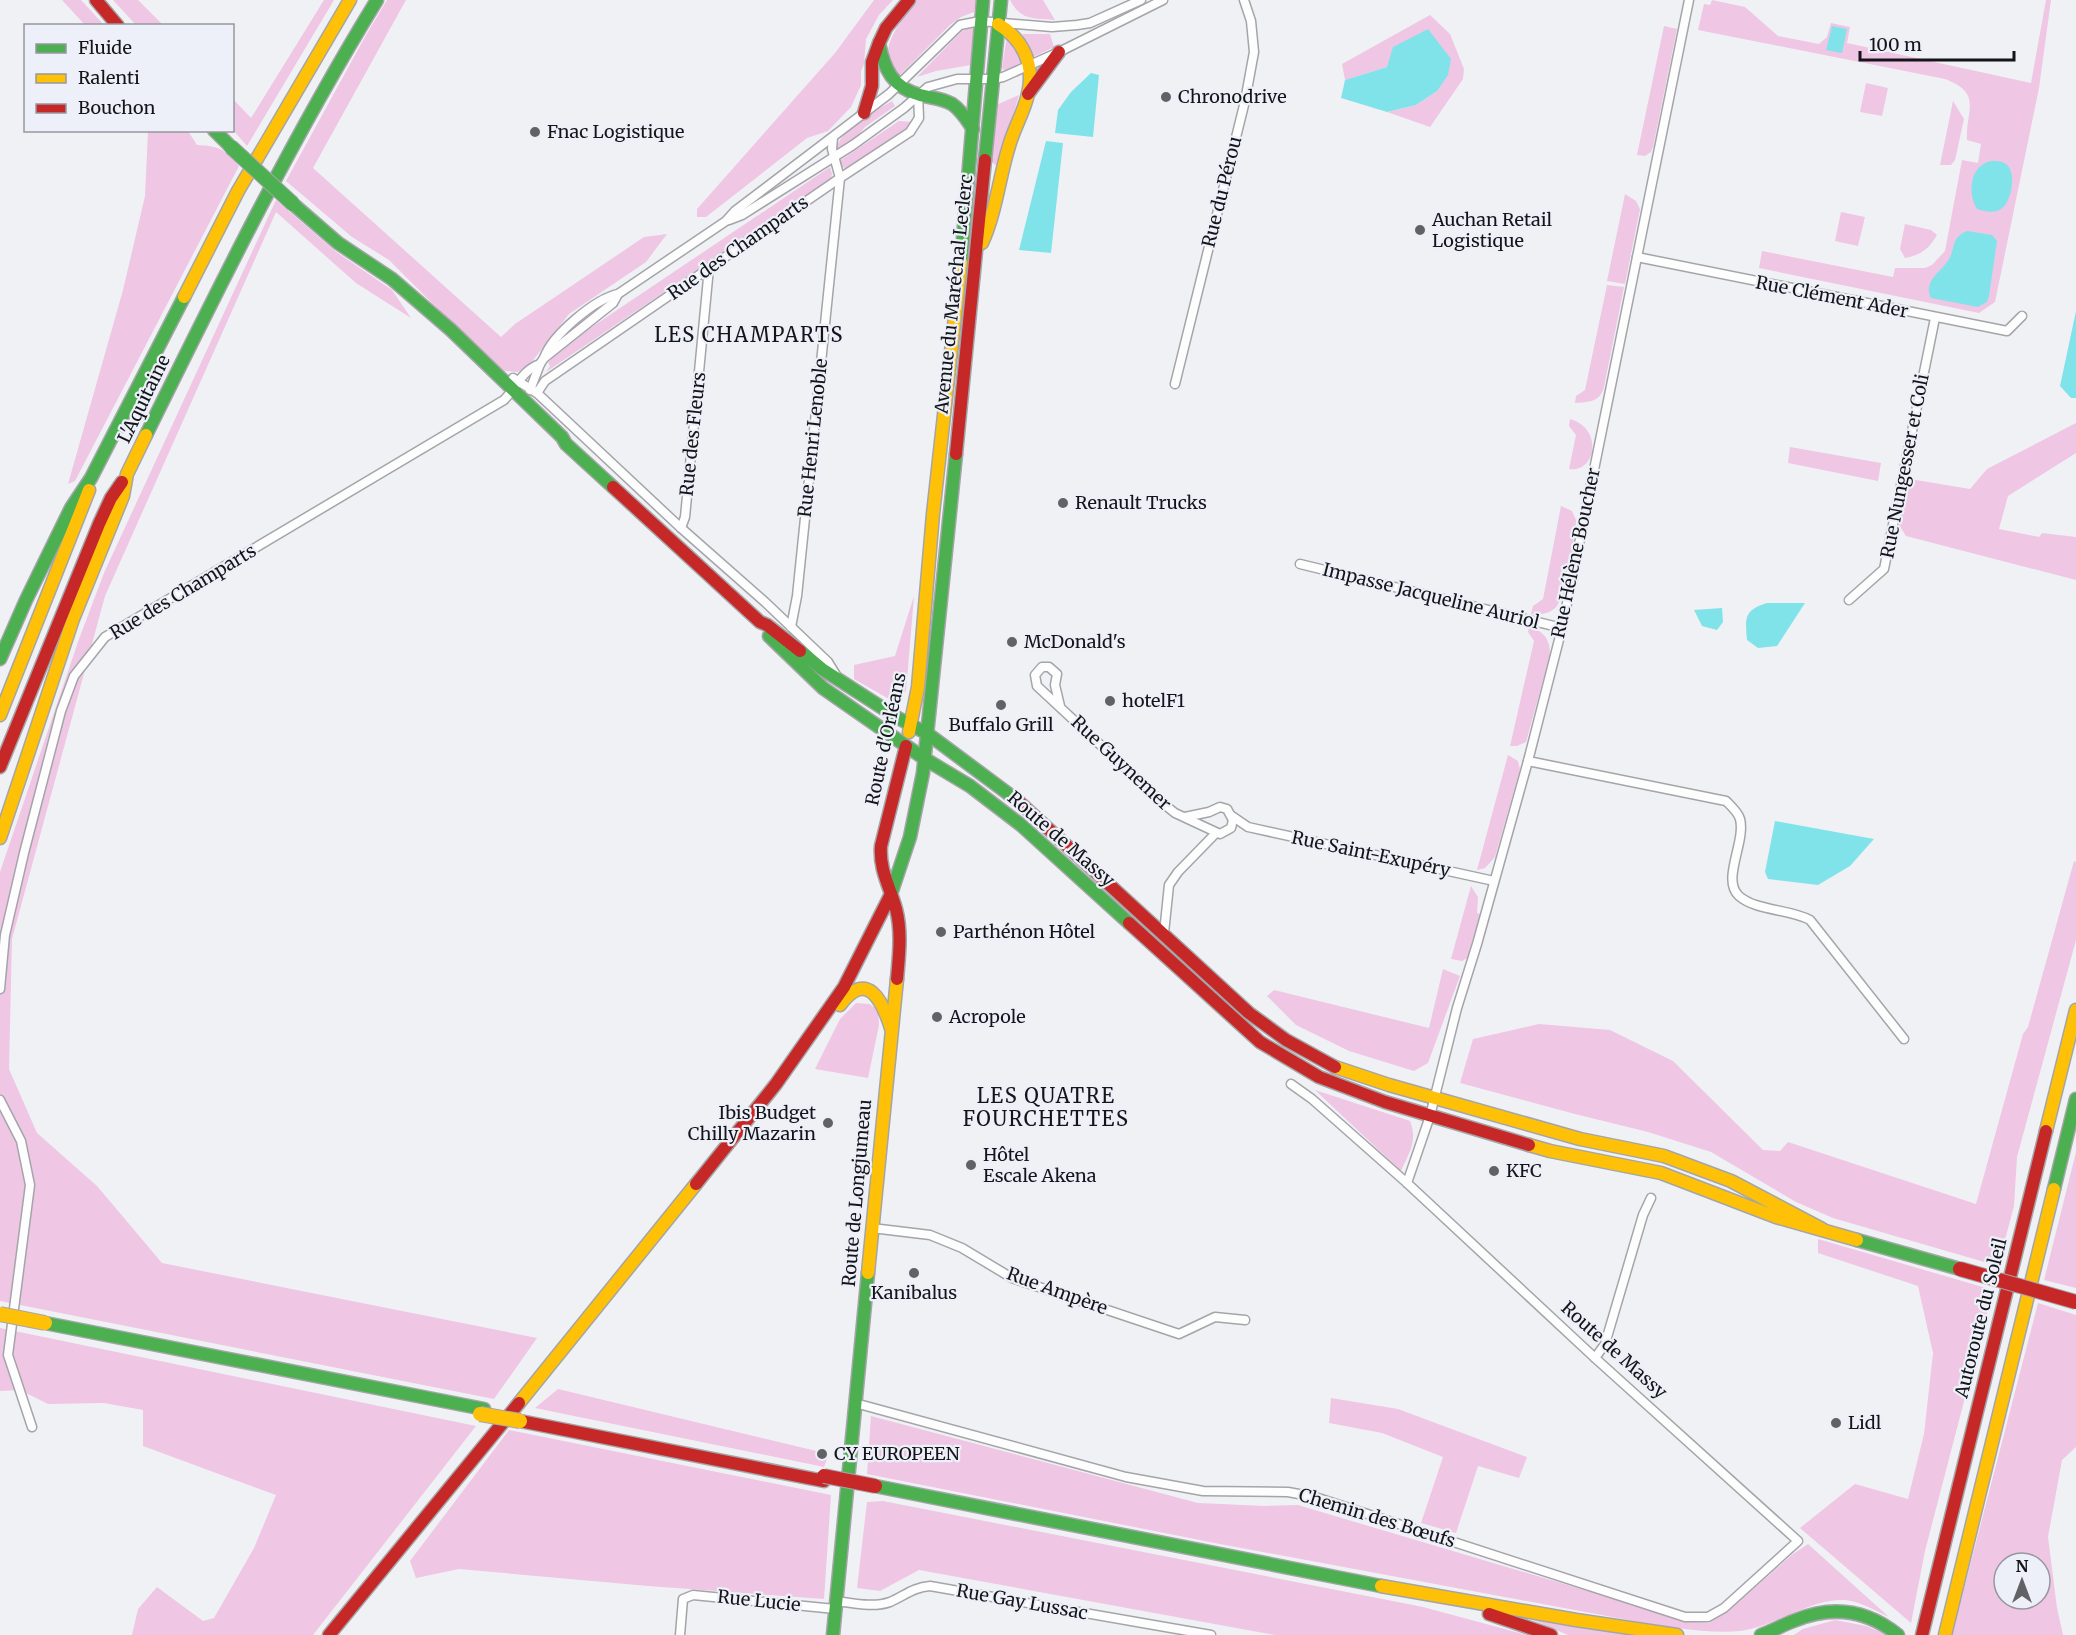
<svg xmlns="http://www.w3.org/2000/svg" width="2076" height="1635" font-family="Merriweather,serif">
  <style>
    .green { fill: #efc6e4; fill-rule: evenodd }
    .water { fill: #81e3ea }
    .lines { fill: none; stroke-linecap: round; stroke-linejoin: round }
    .street-casing { stroke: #a4a5a8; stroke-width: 11 }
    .fast-casing { stroke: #a4a5a8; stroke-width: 15 }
    .slow-casing { stroke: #a4a5a8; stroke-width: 15 }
    .jam-casing { stroke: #a4a5a8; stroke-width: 15 }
    .street { stroke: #fdfdfe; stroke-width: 8 }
    .fast { stroke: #4caf50; stroke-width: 12 }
    .slow { stroke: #ffc107; stroke-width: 12 }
    .jam { stroke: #c62828; stroke-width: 12 }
    .fast-bridge-casing { stroke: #a7a4ae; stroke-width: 16; stroke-linecap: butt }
    .slow-bridge-casing { stroke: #a7a4ae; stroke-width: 16; stroke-linecap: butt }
    .jam-bridge-casing { stroke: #a7a4ae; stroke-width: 16; stroke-linecap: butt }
    .fast-bridge { stroke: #4caf50; stroke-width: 14 }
    .slow-bridge { stroke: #ffc107; stroke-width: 14 }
    .jam-bridge { stroke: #c62828; stroke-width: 14 }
    .poi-dot { fill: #616265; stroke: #edf0f8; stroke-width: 2 }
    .labels { text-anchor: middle; stroke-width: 4.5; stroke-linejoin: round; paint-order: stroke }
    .poi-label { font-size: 18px; fill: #141518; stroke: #edf0f8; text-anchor: start }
    .street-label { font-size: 18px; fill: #141518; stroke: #edf0f8 }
    .neighbourhood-label { font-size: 20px; letter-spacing: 1.5px; fill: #141518; stroke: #edf0f8 }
  </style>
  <rect width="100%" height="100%" fill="#f0f1f5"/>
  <g class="green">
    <path d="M 62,0 L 81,0 L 104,25 L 85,25 Z"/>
    <path d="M 113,0 L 138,0 L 163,25 L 136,25 Z"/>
    <path d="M 324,0 L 334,0 L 247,146 L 233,130 L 233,99 L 251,118 Z"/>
    <path d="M 387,0 L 406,0 L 313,168 L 501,337 L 515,324 L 644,237 L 667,234 L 646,262 L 569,314 L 530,364 L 518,372 L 505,371 L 490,361 L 389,260 L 352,237 L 286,181 L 366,35 Z"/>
    <path d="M 874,0 L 893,0 L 879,15 L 866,39 L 864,64 L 861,71 L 861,85 L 851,107 L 828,131 L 807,138 L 706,217 L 697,217 L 697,209 L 835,53 Z"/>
    <path d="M 917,0 L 977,0 L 974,12 L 961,17 L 951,24 L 900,75 C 870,55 903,19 917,0 Z"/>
    <path d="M 1010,0 L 1043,0 L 1055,20 C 1034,18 1021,21 1010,0 Z"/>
    <path d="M 1712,0 L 1745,7 L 1778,36 L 1819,44 L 1827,37 L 1831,23 L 1850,27 L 1847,43 L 2031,83 L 2046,0 L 2051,0 L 2039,88 L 1995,302 L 1979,313 L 1759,268 L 1762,251 L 1893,277 L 1895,268 L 1925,268 L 1932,265 L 1945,251 L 1962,160 L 1978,163 L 1981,144 L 1967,140 C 1965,111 1984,94 1945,79 L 1698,30 L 1704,4 L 1710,5 Z"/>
    <path d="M 1430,15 L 1450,34 L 1464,69 L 1463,79 L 1430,127 L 1387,112 L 1416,105 L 1437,91 L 1387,67 L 1345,80 L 1342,64 Z"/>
    <path d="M 974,26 L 971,65 L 936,71 L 917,77 L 962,31 Z"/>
    <path d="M 1664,26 L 1677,29 L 1653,147 L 1651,152 L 1645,156 L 1637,155 Z"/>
    <path d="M 1022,34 L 1050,34 L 1054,47 L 1033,57 Z"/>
    <path d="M 1008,35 L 1023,62 L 1005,71 L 1002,68 L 1007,36 Z"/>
    <path d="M 1866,83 L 1888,88 L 1882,116 L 1860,112 Z"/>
    <path d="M 1019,95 L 999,163 L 995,165 L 992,162 L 996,105 Z"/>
    <path d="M 892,101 L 895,106 L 865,127 L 854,140 L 836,150 C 842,126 872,113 892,101 Z"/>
    <path d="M 1953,101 L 1964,119 L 1955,160 L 1951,165 L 1940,165 Z"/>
    <path d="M 899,121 L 913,122 L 911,128 L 846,168 L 841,167 L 841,160 Z"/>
    <path d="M 148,131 L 188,131 L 197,145 C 218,146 226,149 239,166 L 75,481 L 68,484 L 123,290 L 145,196 Z"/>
    <path d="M 830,167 L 832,174 L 831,179 L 546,372 L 550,366 L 548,362 L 565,345 Z"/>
    <path d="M 1625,194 L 1636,201 L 1640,209 L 1625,284 L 1607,281 Z"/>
    <path d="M 276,200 L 335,251 L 392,290 L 411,318 L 356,283 L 276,212 L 105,596 L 12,939 L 9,1069 L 37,1133 L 97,1186 L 162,1263 L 537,1338 L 494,1399 L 0,1301 L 0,872 L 79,639 L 104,573 Z"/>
    <path d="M 1841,212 L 1865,217 L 1858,246 L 1835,241 Z"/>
    <path d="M 1905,224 L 1931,230 L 1937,235 C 1929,249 1921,255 1905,258 L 1900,249 Z"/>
    <path d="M 1607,285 L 1624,287 L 1604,387 C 1600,402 1589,402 1575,403 L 1576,396 L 1585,390 Z"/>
    <path d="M 1570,419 C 1603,428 1597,473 1569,469 L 1576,435 L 1569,426 Z"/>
    <path d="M 2076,423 L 2076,453 L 2008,496 L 1999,529 L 2039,537 L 2042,533 L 2076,537 L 2076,580 L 1906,536 L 1899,525 L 1910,479 L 1970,489 L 1987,469 Z"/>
    <path d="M 1790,447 L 1881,463 L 1878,481 L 1788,463 Z"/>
    <path d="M 1561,506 L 1572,511 L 1576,520 C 1576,534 1564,598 1557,606 C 1550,614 1541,615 1531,614 L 1533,606 L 1543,599 Z"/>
    <path d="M 914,596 L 906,691 L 897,698 L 889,699 L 854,679 L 854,665 L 895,656 Z"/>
    <path d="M 1529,627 C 1544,631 1550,639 1550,655 L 1526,742 L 1517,746 L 1510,746 L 1534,641 L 1528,632 Z"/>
    <path d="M 1508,755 L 1518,761 L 1520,769 L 1495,857 L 1485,868 L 1477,870 Z"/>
    <path d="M 2074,861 L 2076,862 L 2076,940 L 2017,1157 L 2014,1206 L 1998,1266 L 1833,1218 L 1796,1202 L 1711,1152 L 1648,1132 L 1575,1114 L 1460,1083 L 1473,1039 L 1539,1024 L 1610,1030 L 1673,1061 L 1763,1150 L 1780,1151 L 1788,1142 L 1976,1204 L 2023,1034 L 2028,1027 Z"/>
    <path d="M 1471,886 L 1478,897 L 1477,913 L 1480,914 L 1467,958 L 1462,961 L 1451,959 Z"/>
    <path d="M 1443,969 L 1460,976 L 1428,1063 L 1414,1071 L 1349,1051 L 1296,1025 L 1267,996 L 1274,990 L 1429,1028 Z"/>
    <path d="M 856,1003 L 869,1004 L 878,1009 L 879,1025 L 868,1078 L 815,1069 L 840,1019 Z"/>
    <path d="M 1315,1090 L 1410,1121 C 1418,1141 1409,1153 1401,1171 Z"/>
    <path d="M 2076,1152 L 2076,1288 L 2044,1280 Z"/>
    <path d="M 1818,1239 L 1993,1290 L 1925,1551 L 1911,1623 L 1800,1528 L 1855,1484 L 1908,1499 L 1924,1434 L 1933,1353 L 1918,1286 L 1818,1253 Z"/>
    <path d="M 2038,1303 L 2076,1315 L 2076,1447 L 2062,1460 L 2048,1537 L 2057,1608 L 2063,1635 L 1952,1635 ZM 2004,1563 L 2040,1563 L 2040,1599 L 2004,1599 Z"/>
    <path d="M 0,1328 L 476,1426 L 313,1635 L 132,1635 L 138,1609 L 157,1587 L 203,1621 L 214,1618 L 254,1548 L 276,1495 L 143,1446 L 143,1410 L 104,1403 L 48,1404 L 20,1390 L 0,1391 Z"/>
    <path d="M 558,1389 L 829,1454 L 824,1467 L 535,1408 Z"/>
    <path d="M 1331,1398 L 1398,1409 L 1527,1457 L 1519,1478 L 1478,1466 L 1456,1533 L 1421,1523 L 1443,1457 L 1382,1433 L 1329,1423 Z"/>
    <path d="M 871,1416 L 1198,1503 L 1265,1506 L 1298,1505 L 1692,1622 L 1709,1623 L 1735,1605 L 1793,1554 L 1808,1544 L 1889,1617 C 1878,1612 1866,1605 1855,1602 C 1819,1591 1775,1628 1740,1631 C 1706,1634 1673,1627 1639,1622 L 1220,1544 L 867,1474 Z"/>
    <path d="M 509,1430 L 831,1495 L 824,1599 L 648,1586 L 459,1569 L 416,1578 L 410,1561 Z"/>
    <path d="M 883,1501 L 1423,1607 L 1527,1635 L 1275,1635 L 919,1570 L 880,1591 L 857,1588 L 867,1502 Z"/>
    <path d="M 1533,1620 L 1650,1635 L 1568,1635 Z"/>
    <path d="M 1835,1620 L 1866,1626 L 1888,1635 L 1794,1635 L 1803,1629 Z"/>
  </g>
  <g class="water">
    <path d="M 1832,26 L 1847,29 L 1842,53 L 1826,50 Z"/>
    <path d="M 1428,29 L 1451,59 L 1448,75 L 1437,91 L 1416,105 L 1387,112 L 1341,98 L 1345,80 L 1387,67 L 1393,47 Z"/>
    <path d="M 1091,73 L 1099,75 L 1093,137 L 1055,133 L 1058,110 L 1071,92 Z"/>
    <path d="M 1046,141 L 1063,143 L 1051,253 L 1019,250 Z"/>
    <path d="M 1992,161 C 1997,161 2002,161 2006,164 C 2017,172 2012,202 2001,209 C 1994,214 1984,211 1977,209 C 1967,193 1970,164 1992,161 Z"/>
    <path d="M 1967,231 L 1992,235 L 1997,241 L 1989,296 L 1987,302 L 1978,307 L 1931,298 C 1923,282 1939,273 1947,262 C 1957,249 1949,239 1967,231 Z"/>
    <path d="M 2076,311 L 2076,398 L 2071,398 L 2060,386 Z"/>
    <path d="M 1767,603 L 1805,603 L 1777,646 L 1758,648 L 1747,640 C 1745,618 1744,610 1767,603 Z"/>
    <path d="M 1722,608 L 1723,622 L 1717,630 L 1702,626 L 1694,610 Z"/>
    <path d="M 1775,821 L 1874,839 L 1850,866 L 1818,885 L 1768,879 L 1765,872 Z"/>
  </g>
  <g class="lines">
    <defs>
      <g id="street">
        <path d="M 729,220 L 742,215 L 853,145 L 904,108 L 928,87 L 957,79 L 993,79 L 1003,77 L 1059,52 L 1163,0"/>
        <path d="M 1637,257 L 2007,331 L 2022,316"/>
        <path d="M 544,358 C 552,335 595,299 618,294 L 726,221 L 735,211 L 889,94 L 960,25 L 980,21 L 1052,27 L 1077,25 L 1090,23 L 1141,0"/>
        <path d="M 513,378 L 537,393 L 681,528 L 765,602 L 828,662 L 836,675"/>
        <path d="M 1175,384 L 1245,101 L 1254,52 L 1251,21 L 1244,0"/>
        <path d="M 530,390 L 540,364 L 544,358 L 613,303 L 618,294"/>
        <path d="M 537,393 L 545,381 L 840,178 L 910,132 L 919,118 L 918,94"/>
        <path d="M 681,528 L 685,517 L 709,268"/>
        <path d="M 1300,564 L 1562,628"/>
        <path d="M 1849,600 L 1884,569 L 1935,318"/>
        <path d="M 791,627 L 797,596 L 840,178 L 832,149 L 833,138"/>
        <path d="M 1060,706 L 1055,685 L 1057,674 L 1049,667 L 1042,667 L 1035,675 L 1037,686 L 1165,805 L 1175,813 L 1220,834 L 1231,828 L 1233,820 L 1227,809 L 1220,807 L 1209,812 L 1185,817"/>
        <path d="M 1528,761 L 1726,801 C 1731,806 1738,812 1740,819 C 1746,842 1721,880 1739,896 C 1756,911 1790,909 1810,920 L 1904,1039"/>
        <path d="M 1232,816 L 1248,827 L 1494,881"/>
        <path d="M 1164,933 L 1169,885 L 1178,872 L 1216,833"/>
        <path d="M 0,989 L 5,935 L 24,853 L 61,711 L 74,676 L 105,637 L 504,400 C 516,388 522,370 540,364"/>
        <path d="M 0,1100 L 21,1141 L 30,1185 L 8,1355 L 32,1427"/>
        <path d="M 1407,1183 L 1430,1116 L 1457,1008 L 1477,944 L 1528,761 L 1562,628 L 1689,0"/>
        <path d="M 872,1228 L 930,1235 L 962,1248 L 1012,1278 L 1179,1334 L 1215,1317 L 1245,1320"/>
        <path d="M 1595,1358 L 1605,1344 L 1643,1215 L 1651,1198"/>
        <path d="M 855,1403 L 1126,1477 L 1203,1491 L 1288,1492 L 1315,1497 L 1685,1617 L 1708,1617 L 1724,1608 L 1798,1541 L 1595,1358 L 1407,1183 L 1312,1099 L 1291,1084"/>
        <path d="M 836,1601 C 853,1603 873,1608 890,1602 C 904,1596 914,1587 930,1586 L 1211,1635"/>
        <path d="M 680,1635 L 683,1599 L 693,1595 L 835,1609"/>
      </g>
      <g id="fast">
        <path d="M 879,43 C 884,69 893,88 920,95 C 931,98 942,98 952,104 C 961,110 967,120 973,129"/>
        <path d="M 214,130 L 231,147"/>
        <path d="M 985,160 L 1001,0"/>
        <path d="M 293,204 L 338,243 L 392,279 L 451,330 L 562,437 L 566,444 L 613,487"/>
        <path d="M 961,262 L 983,0"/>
        <path d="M 146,435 C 219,287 291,140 377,0"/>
        <path d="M 769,636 L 823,688 L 925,759 L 970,786 L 1021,825 L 1129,923"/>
        <path d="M 800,651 L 822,669 L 898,718 L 928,734 L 1018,801"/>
        <path d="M 0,659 L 26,600 L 71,508 L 91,478 L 184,297"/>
        <path d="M 891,894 L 910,837 L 923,773 L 956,454"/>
        <path d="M 2054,1189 L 2076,1099"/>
        <path d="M 1857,1240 L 1960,1269"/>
        <path d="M 45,1323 L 484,1409"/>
        <path d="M 875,1486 L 1381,1586"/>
        <path d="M 833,1635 L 868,1273"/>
        <path d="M 1761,1635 C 1773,1631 1784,1624 1796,1620 C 1833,1605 1867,1610 1898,1635"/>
      </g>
      <g id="slow">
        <path d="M 982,243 C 996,212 999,178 1009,146 C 1014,128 1024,112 1028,94 C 1035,65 1023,39 998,24"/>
        <path d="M 184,297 L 238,191 L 350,0"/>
        <path d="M 0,715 L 89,490"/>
        <path d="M 909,732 L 918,687 L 933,514 L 961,262"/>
        <path d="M 0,838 L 73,619 L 123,496 L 127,474 L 146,435"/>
        <path d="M 840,1005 C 867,969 882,1000 891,1028"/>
        <path d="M 1335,1067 L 1389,1085 L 1580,1139 L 1664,1156 L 1731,1181 L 1822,1229"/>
        <path d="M 2046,1131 L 2076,1010"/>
        <path d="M 1529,1145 L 1550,1151 L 1661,1173 L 1776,1217 L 1857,1240"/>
        <path d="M 868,1273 L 897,979"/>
        <path d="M 519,1403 L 696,1184"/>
        <path d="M 1381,1586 L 1576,1620 L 1677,1635"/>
        <path d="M 1945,1635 L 2054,1189"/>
      </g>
      <g id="jam">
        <path d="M 96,0 L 118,26"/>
        <path d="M 1028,94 L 1059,52"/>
        <path d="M 864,113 L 872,86 L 872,62 L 879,43 L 886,28 L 909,0"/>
        <path d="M 956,454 L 985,160"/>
        <path d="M 613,487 L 760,622 L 767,625 L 800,651"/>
        <path d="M 0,767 L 99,524 L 111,498 L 122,482"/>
        <path d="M 1018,801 L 1249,1013 L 1286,1040 L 1335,1067"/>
        <path d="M 1129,923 L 1260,1042 L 1319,1077 L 1385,1102 L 1529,1145"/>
        <path d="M 897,979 C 899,957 902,931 896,909 C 890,887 879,870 881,846 L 906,746"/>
        <path d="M 696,1184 L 776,1084 L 844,987 L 891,894"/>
        <path d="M 520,1421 L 824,1481"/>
        <path d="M 1489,1614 L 1551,1635"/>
        <path d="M 329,1635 L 519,1403"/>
        <path d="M 1922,1635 L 2046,1131"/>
      </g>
    </defs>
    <use href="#street" class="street-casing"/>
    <use href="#fast" class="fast-casing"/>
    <use href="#slow" class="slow-casing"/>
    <use href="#jam" class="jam-casing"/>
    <use href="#street" class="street"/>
    <use href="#fast" class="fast"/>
    <use href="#slow" class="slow"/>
    <use href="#jam" class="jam"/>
    <defs>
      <path id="fast-bridge" d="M 231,147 L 293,204"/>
      <g id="slow-bridge">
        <path d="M 0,1314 L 45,1323"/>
        <path d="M 480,1414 L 520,1421"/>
      </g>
      <g id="jam-bridge">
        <path d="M 1960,1269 L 2076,1302"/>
        <path d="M 824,1476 L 875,1486"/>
      </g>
    </defs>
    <use href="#fast-bridge" class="fast-bridge-casing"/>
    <use href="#slow-bridge" class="slow-bridge-casing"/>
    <use href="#jam-bridge" class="jam-bridge-casing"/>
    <use href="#fast-bridge" class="fast-bridge"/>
    <use href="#slow-bridge" class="slow-bridge"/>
    <use href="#jam-bridge" class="jam-bridge"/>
  </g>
  <g class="poi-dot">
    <circle cx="1166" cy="97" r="6"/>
    <circle cx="535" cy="132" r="6"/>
    <circle cx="1420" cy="230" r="6"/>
    <circle cx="1063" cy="503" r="6"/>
    <circle cx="1012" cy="642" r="6"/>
    <circle cx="1110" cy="701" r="6"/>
    <circle cx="1001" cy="705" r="6"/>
    <circle cx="941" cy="932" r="6"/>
    <circle cx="937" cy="1017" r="6"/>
    <circle cx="828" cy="1123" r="6"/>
    <circle cx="971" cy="1165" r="6"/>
    <circle cx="1494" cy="1171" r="6"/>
    <circle cx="914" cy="1273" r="6"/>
    <circle cx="1836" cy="1423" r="6"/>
    <circle cx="822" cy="1454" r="6"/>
  </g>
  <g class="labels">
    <g class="poi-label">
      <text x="1178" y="103">Chronodrive</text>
      <text x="547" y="138">Fnac Logistique</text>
      <text x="1432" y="226">Auchan Retail<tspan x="1432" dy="21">Logistique</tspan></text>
      <text x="1075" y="509">Renault Trucks</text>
      <text x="1024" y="648">McDonald's</text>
      <text x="1122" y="707">hotelF1</text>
      <text x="1001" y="731" text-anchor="middle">Buffalo Grill</text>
      <text x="953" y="938">Parthénon Hôtel</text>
      <text x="949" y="1023">Acropole</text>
      <text x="816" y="1119" text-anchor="end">Ibis Budget<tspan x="816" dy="21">Chilly Mazarin</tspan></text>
      <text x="983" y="1161">Hôtel<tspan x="983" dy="21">Escale Akena</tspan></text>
      <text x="1506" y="1177">KFC</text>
      <text x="914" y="1299" text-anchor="middle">Kanibalus</text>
      <text x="1848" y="1429">Lidl</text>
      <text x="834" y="1460">CY EUROPEEN</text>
    </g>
    <g class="street-label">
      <text transform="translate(1222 192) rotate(-76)" y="6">Rue du Pérou</text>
      <text transform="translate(738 248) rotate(-35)" y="6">Rue des Champarts</text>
      <text transform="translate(954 294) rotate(-84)" y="6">Avenue du Maréchal Leclerc</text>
      <text transform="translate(1832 297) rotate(11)" y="6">Rue Clément Ader</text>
      <text transform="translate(144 399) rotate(-64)" y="6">L'Aquitaine</text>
      <text transform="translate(693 434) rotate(-84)" y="6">Rue des Fleurs</text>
      <text transform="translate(813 438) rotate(-84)" y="6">Rue Henri Lenoble</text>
      <text transform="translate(1905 466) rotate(-79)" y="6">Rue Nungesser et Coli</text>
      <text transform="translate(1576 553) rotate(-78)" y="6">Rue Hélène Boucher</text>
      <text transform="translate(183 592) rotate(-31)" y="6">Rue des Champarts</text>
      <text transform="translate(1431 596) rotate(14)" y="6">Impasse Jacqueline Auriol</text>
      <text transform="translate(886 739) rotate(-78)" y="6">Route d'Orléans</text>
      <text transform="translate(1121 763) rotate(43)" y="6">Rue Guynemer</text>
      <text transform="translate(1061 839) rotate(41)" y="6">Route de Massy</text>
      <text transform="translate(1371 854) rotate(12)" y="6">Rue Saint-Exupéry</text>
      <text transform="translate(857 1193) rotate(-85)" y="6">Route de Longjumeau</text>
      <text transform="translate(1057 1291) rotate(20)" y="6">Rue Ampère</text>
      <text transform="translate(1981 1318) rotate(-76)" y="6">Autoroute du Soleil</text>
      <text transform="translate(1614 1350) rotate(42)" y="6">Route de Massy</text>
      <text transform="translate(1377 1518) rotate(17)" y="6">Chemin des Bœufs</text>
      <text transform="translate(759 1601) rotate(6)" y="6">Rue Lucie</text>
      <text transform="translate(1022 1602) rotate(10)" y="6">Rue Gay Lussac</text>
    </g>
    <g class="neighbourhood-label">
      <text x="749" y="342">LES CHAMPARTS</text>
      <text x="1046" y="1103">LES QUATRE<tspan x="1046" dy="23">FOURCHETTES</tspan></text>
    </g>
  </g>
  <rect x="24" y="24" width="210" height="108" fill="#edf0f8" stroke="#96989e" stroke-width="1.5"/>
  <rect x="36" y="44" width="30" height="9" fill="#4caf50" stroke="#96989e" stroke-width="1.5"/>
  <text x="78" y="54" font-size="18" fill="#141518">Fluide</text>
  <rect x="36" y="74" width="30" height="9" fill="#ffc107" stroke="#96989e" stroke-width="1.5"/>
  <text x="78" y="84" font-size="18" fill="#141518">Ralenti</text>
  <rect x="36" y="104" width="30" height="9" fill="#c62828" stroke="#96989e" stroke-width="1.5"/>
  <text x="78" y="114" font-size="18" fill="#141518">Bouchon</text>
  <g transform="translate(2022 1581)"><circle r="28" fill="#edf0f8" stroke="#96989e" stroke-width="1.5"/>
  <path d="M0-4.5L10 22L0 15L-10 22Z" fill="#616265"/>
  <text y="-9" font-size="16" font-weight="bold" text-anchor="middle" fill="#141518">N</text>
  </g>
  <path d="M1860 51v9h154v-9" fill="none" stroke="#141518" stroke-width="3"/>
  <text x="1869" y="51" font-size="18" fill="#141518" stroke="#edf0f8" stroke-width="4.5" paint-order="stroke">100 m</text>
</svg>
